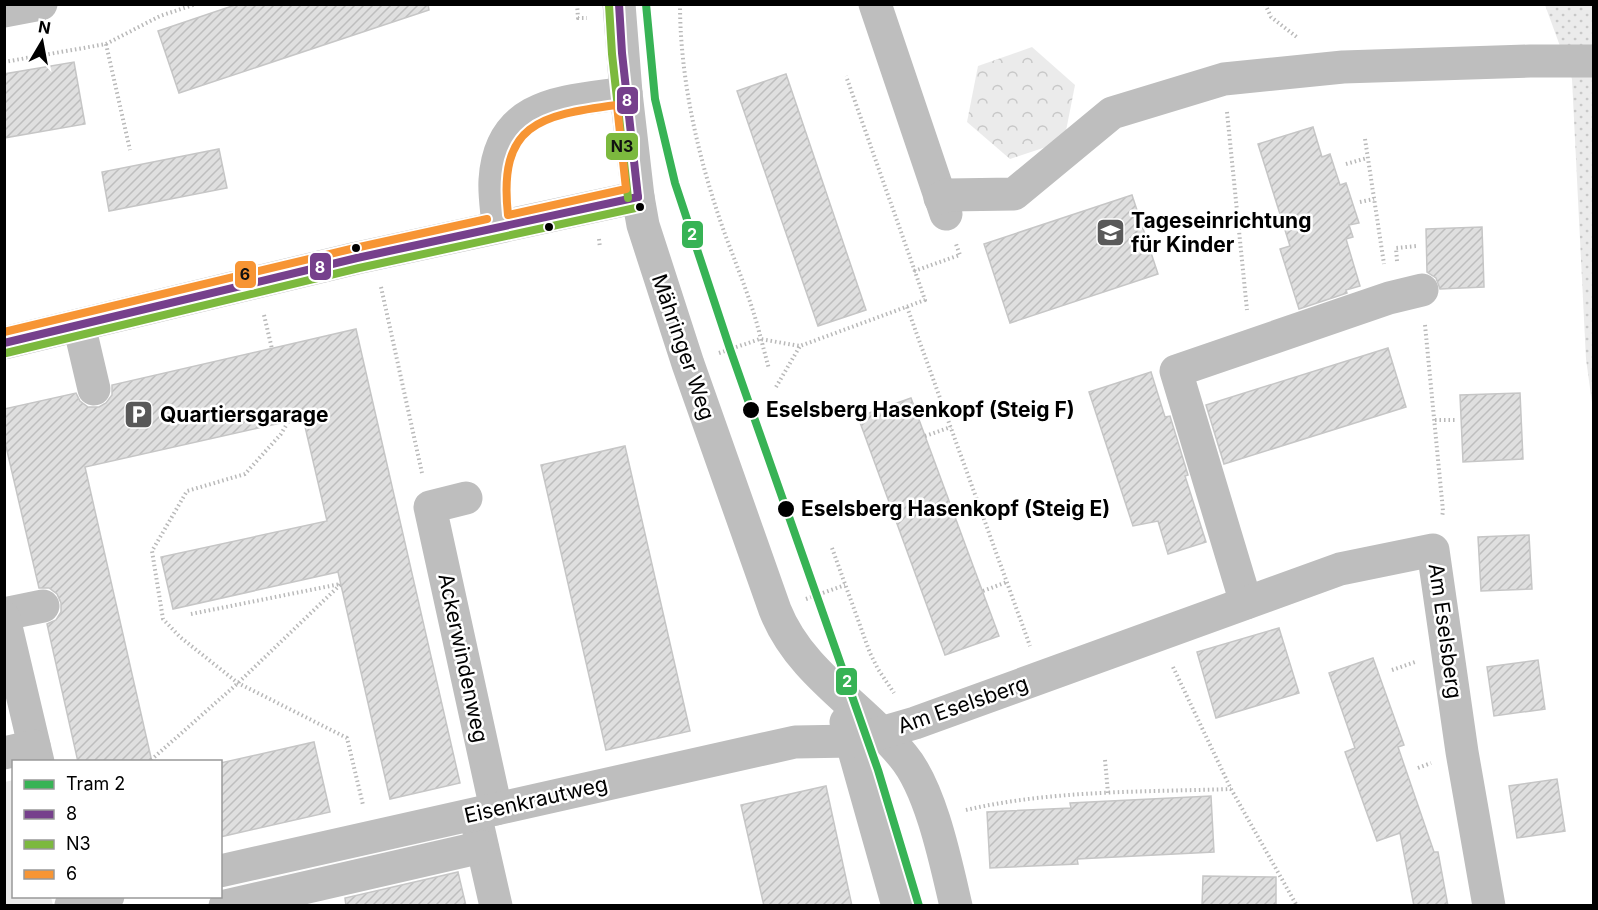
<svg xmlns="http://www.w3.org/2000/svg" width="1598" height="910" font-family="Inter,sans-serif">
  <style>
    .grass { fill: #ebebeb }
    .park { fill: url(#park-crowns) }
    .garden { fill: url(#garden-dots) }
    .building { fill: url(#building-hatch); stroke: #c6c6c6; stroke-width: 1.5 }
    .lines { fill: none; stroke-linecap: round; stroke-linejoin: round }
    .path { stroke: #b9b9b9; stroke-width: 4; stroke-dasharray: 1.5 3; stroke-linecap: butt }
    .minor { stroke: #bebebe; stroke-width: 33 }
    .bus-1-casing { stroke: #fff; stroke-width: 12 }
    .bus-2-casing { stroke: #fff; stroke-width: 12 }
    .bus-3-casing { stroke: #fff; stroke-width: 12 }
    .bus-1 { stroke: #76408c; stroke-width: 8 }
    .bus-2 { stroke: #7cb93e; stroke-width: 8 }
    .bus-3 { stroke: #f79534; stroke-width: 8 }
    .tram-1-casing { stroke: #fff; stroke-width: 12 }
    .tram-1 { stroke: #37b355; stroke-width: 8 }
    .bus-dot { fill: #000; stroke: #fff; stroke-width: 2 }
    .labels { text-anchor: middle; stroke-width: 5; stroke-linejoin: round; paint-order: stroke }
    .poi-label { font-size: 21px; font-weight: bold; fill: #000; stroke: #fff; text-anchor: start }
    .street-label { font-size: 21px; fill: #000; stroke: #fff }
    .stop-label { font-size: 21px; font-weight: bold; fill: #000; stroke: #fff; text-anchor: start }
    .line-badge { stroke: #fff; stroke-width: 2 }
    .badge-label { font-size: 16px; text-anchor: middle; font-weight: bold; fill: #fff }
    .pale-badge-label { font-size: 16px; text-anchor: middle; font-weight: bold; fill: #111 }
  </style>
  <defs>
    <pattern id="park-crowns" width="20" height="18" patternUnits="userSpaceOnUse" patternTransform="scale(1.5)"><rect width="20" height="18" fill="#ebebeb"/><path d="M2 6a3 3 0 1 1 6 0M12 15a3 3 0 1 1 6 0" fill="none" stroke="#c8c8c8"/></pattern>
    <pattern id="garden-dots" width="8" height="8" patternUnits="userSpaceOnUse" patternTransform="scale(1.5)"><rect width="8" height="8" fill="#ebebeb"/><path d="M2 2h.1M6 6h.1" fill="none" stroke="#c8c8c8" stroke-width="1.8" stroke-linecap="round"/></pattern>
    <pattern id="building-hatch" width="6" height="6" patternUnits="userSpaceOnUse" patternTransform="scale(1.5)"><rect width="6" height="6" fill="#dfdfdf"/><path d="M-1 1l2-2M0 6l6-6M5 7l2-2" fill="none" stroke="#bebebe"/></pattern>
  </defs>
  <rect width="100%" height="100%" fill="#fff"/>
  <path class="grass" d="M 13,780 L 14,896 L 51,897 L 53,905 L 5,905 L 5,782 Z"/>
  <path class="park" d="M 1032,47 L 1075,85 L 1064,141 L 1010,159 L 967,122 L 978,66 Z"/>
  <path class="garden" d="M 1545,5 L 1593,5 L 1593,410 L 1586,359 L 1572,79 Z"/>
  <g class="building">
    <path d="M 238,4 L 428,4 L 429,10 L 179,93 L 158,31 Z"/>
    <path d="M 74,62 L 85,124 L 4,138 L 4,74 Z"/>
    <path d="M 786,74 L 866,310 L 818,326 L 737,91 Z"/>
    <path d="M 1313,127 L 1322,157 L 1330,154 L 1340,185 L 1346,183 L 1359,223 L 1349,225 L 1353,237 L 1346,239 L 1360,286 L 1346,290 L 1347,293 L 1299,309 L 1280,249 L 1290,246 L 1258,144 Z"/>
    <path d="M 219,149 L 227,188 L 109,211 L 102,172 Z"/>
    <path d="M 1132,195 L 1158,274 L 1010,323 L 984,244 Z"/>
    <path d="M 1482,227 L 1484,287 L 1440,289 L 1436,278 L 1427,272 L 1426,229 Z"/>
    <path d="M 356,329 L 460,783 L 390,799 L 338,572 L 173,609 L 161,557 L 327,521 L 303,418 L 85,467 L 152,762 L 78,762 L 47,624 L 56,620 L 61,612 L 61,603 L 57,594 L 49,588 L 39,588 L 4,438 L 4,409 L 76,393 L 80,401 L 88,407 L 99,407 L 106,403 L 112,395 L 112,385 Z"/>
    <path d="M 1388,348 L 1406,407 L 1224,464 L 1206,405 Z"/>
    <path d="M 1151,372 L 1165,417 L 1170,416 L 1188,475 L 1185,476 L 1206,542 L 1168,554 L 1158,521 L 1133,526 L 1089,392 Z"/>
    <path d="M 1520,393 L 1523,459 L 1463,462 L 1460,395 Z"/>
    <path d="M 911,398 L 999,636 L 945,655 L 858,417 Z"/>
    <path d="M 625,446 L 690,731 L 606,750 L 541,465 Z"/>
    <path d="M 1529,535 L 1532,589 L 1481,591 L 1478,537 Z"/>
    <path d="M 1279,628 L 1299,693 L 1216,718 L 1197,652 Z"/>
    <path d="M 1373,658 L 1404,745 L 1398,747 L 1434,852 L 1438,852 L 1448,906 L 1414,906 L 1400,833 L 1377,841 L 1345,752 L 1355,748 L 1329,673 Z"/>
    <path d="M 1538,660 L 1545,709 L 1494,716 L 1487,667 Z"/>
    <path d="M 314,742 L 330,812 L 220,837 L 220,763 Z"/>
    <path d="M 1557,779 L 1565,831 L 1517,838 L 1509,786 Z"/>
    <path d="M 826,786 L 852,906 L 764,906 L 741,805 Z"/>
    <path d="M 1211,796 L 1214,852 L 1077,859 L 1078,864 L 990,868 L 987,812 L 1071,808 L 1070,803 Z"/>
    <path d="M 458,872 L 466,906 L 346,906 L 345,898 Z"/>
    <path d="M 1203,876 L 1276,877 L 1276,906 L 1202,906 Z"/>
  </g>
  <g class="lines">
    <g class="path">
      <path d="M 577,4 L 578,18 L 587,18"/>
      <path d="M 680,4 C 680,77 697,152 720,220 C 732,255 747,289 757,324 C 761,339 765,354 769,369"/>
      <path d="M 1265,4 L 1271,17 L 1298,38"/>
      <path d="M 43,39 L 45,56"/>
      <path d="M 106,44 L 130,150"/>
      <path d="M 4,62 L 106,44 L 160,16 L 196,4"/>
      <path d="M 1227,112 L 1247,310"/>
      <path d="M 1365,139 L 1384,264"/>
      <path d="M 1346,164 L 1367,158"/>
      <path d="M 1360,202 L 1374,199"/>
      <path d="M 599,239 L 600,248"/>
      <path d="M 1397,261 L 1396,248 L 1417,246"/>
      <path d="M 914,271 L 960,255 L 956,244"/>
      <path d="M 381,287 L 422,473"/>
      <path d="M 907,307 L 1030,646"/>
      <path d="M 264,315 L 272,349"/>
      <path d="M 1425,325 L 1443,511 L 1442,517"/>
      <path d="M 719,353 L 760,339 L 800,346 L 925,300 L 846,76"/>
      <path d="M 776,387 L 800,346"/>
      <path d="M 1435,420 L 1456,420"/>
      <path d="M 288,422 L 281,434 L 245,474 L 187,491 L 152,551 L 163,619 L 180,637 L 238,683 L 347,738 L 363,805"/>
      <path d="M 925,436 L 951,427"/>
      <path d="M 954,512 L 979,504"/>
      <path d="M 832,548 L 870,653 L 878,669 L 894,693"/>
      <path d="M 983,591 L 1007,582"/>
      <path d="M 806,599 L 845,585"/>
      <path d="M 191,614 L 340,584"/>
      <path d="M 1173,667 L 1231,789 L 1297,906"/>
      <path d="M 1392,670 L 1415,662"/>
      <path d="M 151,760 L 238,683 L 341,584"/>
      <path d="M 1105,760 L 1108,793"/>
      <path d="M 1418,768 L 1431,763"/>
      <path d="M 966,810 C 1051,790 1143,792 1231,789"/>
    </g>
    <g class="minor">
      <path d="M 619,4 L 626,93 L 638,197 L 643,225 L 688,364 L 775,610 C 800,673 861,705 903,756 C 931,789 946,863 956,906"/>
      <path d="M 875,4 L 946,214"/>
      <path d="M 4,11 L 41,4"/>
      <path d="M 940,198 L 948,195 L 1014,194 L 1112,113 L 1224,79 L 1343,67 L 1530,61 L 1594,61"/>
      <path d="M 498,226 C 497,211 494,195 495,180 C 500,101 565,102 626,93"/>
      <path d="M 79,325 L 94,389"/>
      <path d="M 4,343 L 357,258 L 638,197"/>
      <path d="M 466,498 L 430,507 L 496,809"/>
      <path d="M 1246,603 L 1176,371 L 1389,298 L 1422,290"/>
      <path d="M 4,614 L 43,606"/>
      <path d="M 4,618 L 38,762"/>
      <path d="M 846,722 L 898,906"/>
      <path d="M 4,753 L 34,746"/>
      <path d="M 478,827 L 496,906"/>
      <path d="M 220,871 L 795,742 L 853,741 L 915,723 L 1340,569 L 1433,550 L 1462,752 L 1489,906"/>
      <path d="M 71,905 L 108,896"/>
      <path d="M 225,906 L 482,847"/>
    </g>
    <defs>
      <g id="bus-1">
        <path d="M 619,4 L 622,53 L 638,197"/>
        <path d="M 4,343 L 357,258 L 638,197"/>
      </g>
      <g id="bus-2">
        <path d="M 609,5 L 612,54 L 628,198"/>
        <path d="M 6,353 L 359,268 L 640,207"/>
      </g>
      <g id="bus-3">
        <path d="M 617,105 L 626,189 L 508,215 C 498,124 539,115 617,105 Z"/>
        <path d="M 4,332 L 355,248 L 487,219"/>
      </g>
    </defs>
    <use href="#bus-1" class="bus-1-casing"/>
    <use href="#bus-2" class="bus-2-casing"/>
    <use href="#bus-3" class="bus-3-casing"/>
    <use href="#bus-1" class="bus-1"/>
    <use href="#bus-2" class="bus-2"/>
    <use href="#bus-3" class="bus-3"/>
    <defs>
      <path id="tram-1" d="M 646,4 L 655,99 L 675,183 L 730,349 L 878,770 L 919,906"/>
    </defs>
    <use href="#tram-1" class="tram-1-casing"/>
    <use href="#tram-1" class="tram-1"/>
  </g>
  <defs>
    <symbol id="school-square" viewBox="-11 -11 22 22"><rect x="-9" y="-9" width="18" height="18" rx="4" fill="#595959" stroke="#fff"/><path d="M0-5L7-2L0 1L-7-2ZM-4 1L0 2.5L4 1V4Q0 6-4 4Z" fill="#fff"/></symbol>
    <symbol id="parking-square" viewBox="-11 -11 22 22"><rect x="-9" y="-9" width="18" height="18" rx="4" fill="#595959" stroke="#fff"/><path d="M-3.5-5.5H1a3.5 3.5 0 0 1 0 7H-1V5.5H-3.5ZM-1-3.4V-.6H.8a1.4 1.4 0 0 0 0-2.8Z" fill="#fff"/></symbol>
  </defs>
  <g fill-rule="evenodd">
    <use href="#school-square" x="1094" y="216" width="33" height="33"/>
    <use href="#parking-square" x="122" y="398" width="33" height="33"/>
  </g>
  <g class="bus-dot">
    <circle cx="640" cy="207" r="5"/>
    <circle cx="549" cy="227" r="5"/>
    <circle cx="356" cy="248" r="5"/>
    <circle cx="751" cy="410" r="9"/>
    <circle cx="786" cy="509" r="9"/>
  </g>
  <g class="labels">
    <g class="poi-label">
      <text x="1131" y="228">Tageseinrichtung<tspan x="1131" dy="24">für Kinder</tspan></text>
      <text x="160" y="422">Quartiersgarage</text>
    </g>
    <g class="street-label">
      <text transform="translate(683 347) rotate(71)" y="7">Mähringer Weg</text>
      <text transform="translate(1445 631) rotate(82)" y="7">Am Eselsberg</text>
      <text transform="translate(463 658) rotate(78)" y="7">Ackerwindenweg</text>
      <text transform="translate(963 705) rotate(-19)" y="7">Am Eselsberg</text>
      <text transform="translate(536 800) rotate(-13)" y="7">Eisenkrautweg</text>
    </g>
    <g class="stop-label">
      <text x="766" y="417">Eselsberg Hasenkopf (Steig F)</text>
      <text x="801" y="516">Eselsberg Hasenkopf (Steig E)</text>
    </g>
  </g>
  <g class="line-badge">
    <rect x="616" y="86" width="23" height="29" rx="6" fill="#76408c"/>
    <rect x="605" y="132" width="34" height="29" rx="6" fill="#7cb93e"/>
    <rect x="681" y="220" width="23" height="29" rx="6" fill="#37b355"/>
    <rect x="309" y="252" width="23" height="29" rx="6" fill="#76408c"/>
    <rect x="234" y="260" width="23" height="29" rx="6" fill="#f79534"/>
    <rect x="835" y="667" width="23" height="29" rx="6" fill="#37b355"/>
  </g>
  <g class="badge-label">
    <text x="627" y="106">8</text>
    <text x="692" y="240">2</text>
    <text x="320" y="273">8</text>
    <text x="847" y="687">2</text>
  </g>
  <g class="pale-badge-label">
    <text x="622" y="152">N3</text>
    <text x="245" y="280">6</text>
  </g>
  <rect width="1598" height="910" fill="none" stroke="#000000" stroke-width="12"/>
  <rect x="12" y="760" width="210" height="138" fill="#ffffff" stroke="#999999" stroke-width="1.5"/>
  <rect x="24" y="780" width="30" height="9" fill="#37b355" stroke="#999999" stroke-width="1.5"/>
  <text x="66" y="790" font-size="18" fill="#000000">Tram 2</text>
  <rect x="24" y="810" width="30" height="9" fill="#76408c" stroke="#999999" stroke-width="1.5"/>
  <text x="66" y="820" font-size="18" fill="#000000">8</text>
  <rect x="24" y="840" width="30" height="9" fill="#7cb93e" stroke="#999999" stroke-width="1.5"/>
  <text x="66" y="850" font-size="18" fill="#000000">N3</text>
  <rect x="24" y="870" width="30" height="9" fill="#f79534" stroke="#999999" stroke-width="1.5"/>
  <text x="66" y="880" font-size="18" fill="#000000">6</text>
  <g transform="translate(42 42) rotate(10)" stroke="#ffffff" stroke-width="4.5" paint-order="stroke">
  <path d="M0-4.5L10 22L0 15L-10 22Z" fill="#000000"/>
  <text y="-9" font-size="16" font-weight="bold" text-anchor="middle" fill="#000000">N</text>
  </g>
</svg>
